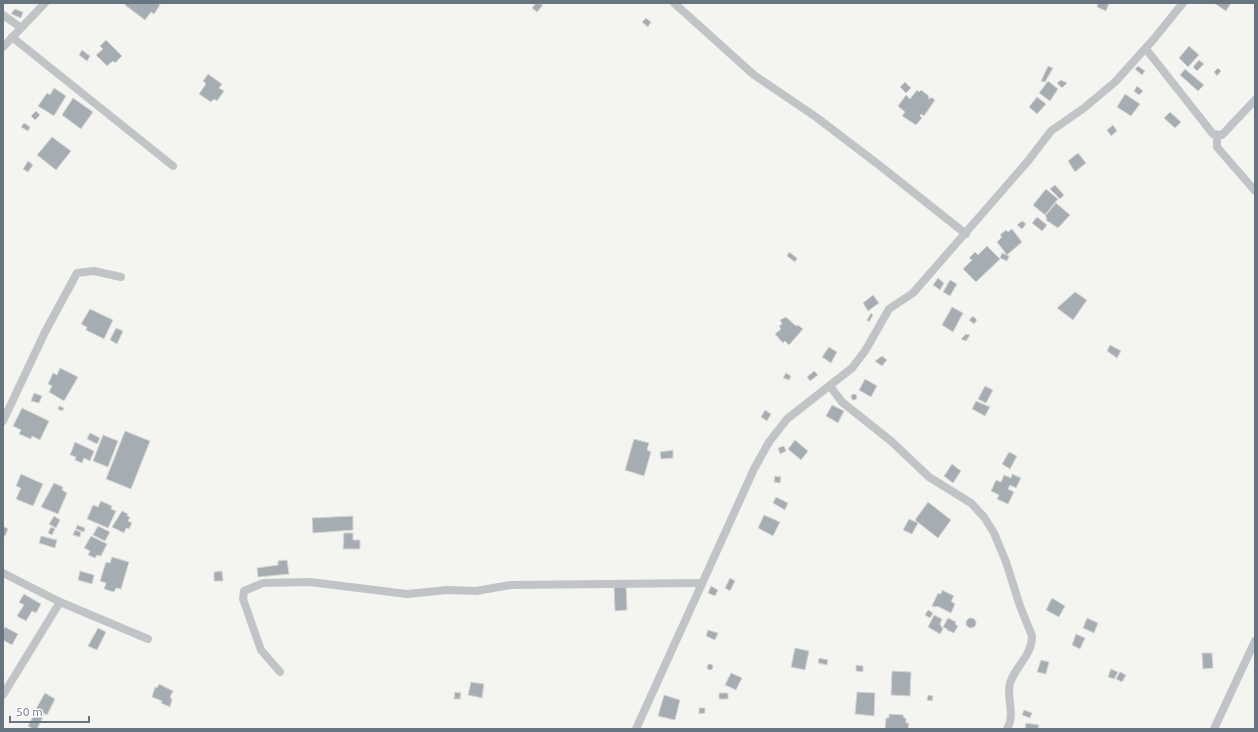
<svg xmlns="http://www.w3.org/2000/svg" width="1258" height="732" font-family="Ubuntu,sans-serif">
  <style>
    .building { fill: #a6adb2; stroke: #d6d6d4 }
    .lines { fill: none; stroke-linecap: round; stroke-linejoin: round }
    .street { stroke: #c0c4c7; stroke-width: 8 }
  </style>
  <rect width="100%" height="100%" fill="#f4f4f1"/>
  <g class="building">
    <path d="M 126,3 L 157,3 L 160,5 L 154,14 L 151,12 L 145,20 L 125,5 Z"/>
    <path d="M 536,3 L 543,5 L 537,12 L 532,8 Z"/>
    <path d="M 1098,3 L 1109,3 L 1106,11 L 1097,7 Z"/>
    <path d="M 1214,3 L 1231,3 L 1226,11 Z"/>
    <path d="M 15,9 L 23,12 L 21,18 L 11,14 Z"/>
    <path d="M 646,18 L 651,22 L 648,27 L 642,22 Z"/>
    <path d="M 106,40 L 122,56 L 115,63 L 113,61 L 107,66 L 96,55 L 103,49 L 100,46 Z"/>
    <path d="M 1189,46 L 1199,55 L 1188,67 L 1179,58 Z"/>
    <path d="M 82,50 L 90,56 L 87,61 L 79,55 Z"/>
    <path d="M 1199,60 L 1204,64 L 1197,71 L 1193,67 Z"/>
    <path d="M 1048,66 L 1053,68 L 1045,82 L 1041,81 Z"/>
    <path d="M 1138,66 L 1145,71 L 1142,75 L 1135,69 Z"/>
    <path d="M 1218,68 L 1221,71 L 1217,76 L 1214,72 Z"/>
    <path d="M 1185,69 L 1204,85 L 1198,91 L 1180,75 Z"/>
    <path d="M 208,74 L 222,84 L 219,88 L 224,91 L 217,101 L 214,99 L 211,102 L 199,94 L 206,84 L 203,81 Z"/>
    <path d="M 1061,80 L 1067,83 L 1062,88 L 1057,83 Z"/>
    <path d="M 1048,81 L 1058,89 L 1050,101 L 1039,93 Z"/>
    <path d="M 905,82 L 911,88 L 906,93 L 900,87 Z"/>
    <path d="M 1137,86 L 1143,91 L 1139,95 L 1134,91 Z"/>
    <path d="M 54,88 L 66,96 L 54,116 L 38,106 L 47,93 L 50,95 Z"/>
    <path d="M 917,90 L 919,92 L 921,90 L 929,96 L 928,98 L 930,99 L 931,97 L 935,100 L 924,116 L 921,114 L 920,116 L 922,118 L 916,125 L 902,116 L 905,112 L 898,106 L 906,95 L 910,99 Z"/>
    <path d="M 1125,94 L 1140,104 L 1131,116 L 1117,107 Z"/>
    <path d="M 1037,97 L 1046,104 L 1037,114 L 1029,107 Z"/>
    <path d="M 73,98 L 93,112 L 81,129 L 62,115 Z"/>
    <path d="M 36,111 L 40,115 L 35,120 L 31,116 Z"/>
    <path d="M 1170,112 L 1181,122 L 1175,128 L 1164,118 Z"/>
    <path d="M 24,123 L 30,127 L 28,131 L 21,127 Z"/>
    <path d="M 1113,125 L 1117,131 L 1111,136 L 1107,130 Z"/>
    <path d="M 52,137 L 71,151 L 56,170 L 37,155 Z"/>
    <path d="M 1078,153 L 1086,163 L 1075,172 L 1068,161 Z"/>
    <path d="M 28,161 L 33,165 L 28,172 L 23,169 Z"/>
    <path d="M 1055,185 L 1064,195 L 1060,199 L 1050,189 Z"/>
    <path d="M 1046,189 L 1058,199 L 1045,215 L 1033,205 Z"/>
    <path d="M 1056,203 L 1070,215 L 1058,228 L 1046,220 L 1047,218 L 1045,216 Z"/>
    <path d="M 1037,217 L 1047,225 L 1042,231 L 1032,223 Z"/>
    <path d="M 1022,221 L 1026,224 L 1022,229 L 1017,225 Z"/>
    <path d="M 1012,229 L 1022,242 L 1007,255 L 997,242 L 1002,237 L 1000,235 L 1006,230 L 1008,232 Z"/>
    <path d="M 987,246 L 1000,259 L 976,282 L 963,269 L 972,260 L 969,258 L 975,252 L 978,255 Z"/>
    <path d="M 789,252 L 797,258 L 795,262 L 787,256 Z"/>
    <path d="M 1002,253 L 1009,256 L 1007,261 L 1000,258 Z"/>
    <path d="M 938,278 L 944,283 L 940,290 L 933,285 Z"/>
    <path d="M 950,280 L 957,284 L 950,296 L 943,292 Z"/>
    <path d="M 1075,292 L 1087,300 L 1073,320 L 1057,308 Z"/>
    <path d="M 873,295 L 879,303 L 868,311 L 863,303 Z"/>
    <path d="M 952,307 L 963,313 L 953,332 L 942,325 Z"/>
    <path d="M 90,309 L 113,320 L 104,339 L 86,330 L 87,327 L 81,324 Z"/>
    <path d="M 871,313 L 873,315 L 869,322 L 867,320 Z"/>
    <path d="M 973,316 L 977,320 L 974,324 L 969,320 Z"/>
    <path d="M 786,317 L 796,326 L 798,325 L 803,329 L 789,345 L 785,341 L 783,343 L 775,334 L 781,329 L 779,326 L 782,324 L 780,320 Z"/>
    <path d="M 116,328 L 123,331 L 117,344 L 110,340 Z"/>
    <path d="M 966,334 L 970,335 L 966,341 L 961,339 Z"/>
    <path d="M 1110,345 L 1121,351 L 1117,358 L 1107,351 Z"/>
    <path d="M 829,347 L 837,352 L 831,363 L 822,357 Z"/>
    <path d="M 882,356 L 887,360 L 882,366 L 875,361 Z"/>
    <path d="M 60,368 L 78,377 L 64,401 L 49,392 L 52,386 L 48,384 L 53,373 L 57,375 Z"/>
    <path d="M 814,371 L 818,375 L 810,381 L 807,377 Z"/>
    <path d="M 786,373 L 791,376 L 789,380 L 783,378 Z"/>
    <path d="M 865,379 L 877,386 L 871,397 L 859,390 Z"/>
    <path d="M 985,386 L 993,390 L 986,403 L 978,399 Z"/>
    <path d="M 34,393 L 42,396 L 39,403 L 31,401 Z"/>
    <circle cx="854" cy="397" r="3"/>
    <path d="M 976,401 L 990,407 L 985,416 L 972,409 Z"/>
    <path d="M 832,405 L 844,411 L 838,423 L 826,416 Z"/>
    <path d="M 59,406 L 64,408 L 62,411 L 58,409 Z"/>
    <path d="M 22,408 L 49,421 L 40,440 L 32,436 L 31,439 L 19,434 L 21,430 L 13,426 Z"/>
    <path d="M 765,410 L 771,414 L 767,421 L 761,417 Z"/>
    <path d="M 125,431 L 150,441 L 131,489 L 106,479 Z"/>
    <path d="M 90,433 L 100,438 L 97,444 L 87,439 Z"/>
    <path d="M 103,435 L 118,441 L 108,467 L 93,461 Z"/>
    <path d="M 634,439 L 649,443 L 647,450 L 651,452 L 644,476 L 625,470 Z"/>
    <path d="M 795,440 L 808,451 L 801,460 L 788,449 Z"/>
    <path d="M 75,442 L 94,451 L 90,461 L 84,458 L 82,463 L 75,460 L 76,457 L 70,455 Z"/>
    <path d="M 784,446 L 786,451 L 780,454 L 778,448 Z"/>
    <path d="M 673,450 L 673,458 L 661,459 L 660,452 Z"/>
    <path d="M 1009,452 L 1017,456 L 1010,469 L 1002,464 Z"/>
    <path d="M 952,464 L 961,471 L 953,483 L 944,476 Z"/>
    <path d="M 21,474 L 43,484 L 33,506 L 16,499 L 21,488 L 16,486 Z"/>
    <path d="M 1012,474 L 1021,478 L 1016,488 L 1010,485 L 1008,489 L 1014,492 L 1008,504 L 997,499 L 999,495 L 991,491 L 996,480 L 1001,482 L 1004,475 L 1011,478 Z"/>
    <path d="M 775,476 L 781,477 L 780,483 L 774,482 Z"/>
    <path d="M 54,483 L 63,487 L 62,490 L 67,493 L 58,514 L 41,507 Z"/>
    <path d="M 776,497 L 788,503 L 785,510 L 773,503 Z"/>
    <path d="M 101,501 L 112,506 L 111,509 L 116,511 L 108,528 L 87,519 L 93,505 L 98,507 Z"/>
    <path d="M 928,502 L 951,520 L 938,538 L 915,520 Z"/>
    <path d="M 122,511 L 128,514 L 127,516 L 130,517 L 128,521 L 132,523 L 129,529 L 126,528 L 124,533 L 112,527 Z"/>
    <path d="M 764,515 L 780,522 L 773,536 L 758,528 Z"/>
    <path d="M 54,516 L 60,520 L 56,528 L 49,524 Z"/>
    <path d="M 353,516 L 353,530 L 313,533 L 312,518 Z"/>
    <path d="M 909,519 L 918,523 L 912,534 L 903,530 Z"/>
    <path d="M 77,525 L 85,528 L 84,532 L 76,529 Z"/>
    <path d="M 3,526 L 8,529 L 5,536 L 3,536 Z"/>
    <path d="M 98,526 L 110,532 L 105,541 L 93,535 Z"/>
    <path d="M 51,527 L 55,529 L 52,535 L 48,533 Z"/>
    <path d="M 75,530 L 81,532 L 80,537 L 73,535 Z"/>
    <path d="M 344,533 L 353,533 L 353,540 L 360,540 L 360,549 L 343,549 Z"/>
    <path d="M 41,536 L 57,540 L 55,548 L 39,543 Z"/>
    <path d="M 91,536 L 107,544 L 101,556 L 97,555 L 95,558 L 88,555 L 90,551 L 84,548 Z"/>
    <path d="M 112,557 L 129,562 L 121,589 L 116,588 L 114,592 L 104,589 L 106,583 L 100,581 L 106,562 L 110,563 Z"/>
    <path d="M 287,560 L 289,574 L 258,577 L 257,568 L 278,565 L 278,561 Z"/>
    <path d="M 80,571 L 94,575 L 92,584 L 78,580 Z"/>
    <path d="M 222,571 L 223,581 L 214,581 L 214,572 Z"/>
    <path d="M 730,578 L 735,581 L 730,591 L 725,588 Z"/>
    <path d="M 614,585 L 626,585 L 627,610 L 615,611 Z"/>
    <path d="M 711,586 L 718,590 L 715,596 L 708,593 Z"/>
    <path d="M 942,590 L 954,596 L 951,601 L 955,604 L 951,613 L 937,606 L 936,607 L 932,606 L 938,593 L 941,594 Z"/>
    <path d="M 24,594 L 41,604 L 36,613 L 32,611 L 26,621 L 17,616 L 24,605 L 19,602 Z"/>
    <path d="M 1052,598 L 1065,606 L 1059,617 L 1046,610 Z"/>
    <path d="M 928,610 L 933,613 L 930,618 L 925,615 Z"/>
    <path d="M 934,615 L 942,619 L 940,624 L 943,629 L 940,634 L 928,627 Z"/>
    <circle cx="971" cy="623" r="5"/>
    <path d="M 948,618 L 956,622 L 955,624 L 958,626 L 954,633 L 947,630 L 947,629 L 943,627 Z"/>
    <path d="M 1087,618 L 1098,623 L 1094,633 L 1083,628 Z"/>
    <path d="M 5,627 L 18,634 L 12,645 L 3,640 L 3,631 Z"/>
    <path d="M 98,628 L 106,632 L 97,650 L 88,646 Z"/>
    <path d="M 708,630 L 718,633 L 715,640 L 706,636 Z"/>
    <path d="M 1076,634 L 1085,638 L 1080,649 L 1072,645 Z"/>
    <path d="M 795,648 L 809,651 L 805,670 L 791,667 Z"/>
    <path d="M 1202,653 L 1212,653 L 1213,668 L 1203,669 Z"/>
    <path d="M 819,658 L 828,660 L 827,665 L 818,663 Z"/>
    <path d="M 1041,660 L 1049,662 L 1046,674 L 1037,672 Z"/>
    <circle cx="710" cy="667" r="3"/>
    <path d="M 856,665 L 863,666 L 863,672 L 856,671 Z"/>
    <path d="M 1111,669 L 1118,672 L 1114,679 L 1108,677 Z"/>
    <path d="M 892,671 L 911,672 L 910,696 L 891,695 Z"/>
    <path d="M 1120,672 L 1126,675 L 1122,682 L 1116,679 Z"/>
    <path d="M 731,673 L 742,678 L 736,690 L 725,685 Z"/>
    <path d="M 471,682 L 484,684 L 482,698 L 468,695 Z"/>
    <path d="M 159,684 L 173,691 L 170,697 L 172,699 L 170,707 L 161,703 L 162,701 L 152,697 L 155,687 L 157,688 Z"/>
    <path d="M 455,692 L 461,693 L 460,699 L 454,699 Z"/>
    <path d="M 857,692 L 875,693 L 874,716 L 855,714 Z"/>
    <path d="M 45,693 L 55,699 L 47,715 L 36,709 Z"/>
    <rect x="719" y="693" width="9" height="6"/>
    <path d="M 664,695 L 680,700 L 675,720 L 658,716 Z"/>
    <path d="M 928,695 L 933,696 L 932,701 L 927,700 Z"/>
    <path d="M 699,708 L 705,708 L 705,713 L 699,714 Z"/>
    <path d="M 1024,710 L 1032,713 L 1030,718 L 1022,715 Z"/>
    <path d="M 36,711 L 44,715 L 37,729 L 33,729 L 28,726 Z"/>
    <path d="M 889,714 L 903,715 L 904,718 L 906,718 L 906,723 L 909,723 L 908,729 L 885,729 L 886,718 L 889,718 Z"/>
    <path d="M 1026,723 L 1039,725 L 1038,729 L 1025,729 Z"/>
  </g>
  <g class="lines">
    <g class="street">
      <path d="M 674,3 L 754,75 L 816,117 L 879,165 L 966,234"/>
      <path d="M 3,15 L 20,27"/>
      <path d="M 12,37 L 173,166"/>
      <path d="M 3,47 L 45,3"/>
      <path d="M 1146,49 L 1213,134 L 1222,135 L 1255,100"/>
      <path d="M 1217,136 L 1217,147 L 1255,191"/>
      <path d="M 830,386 L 842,402 L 891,441 L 929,477 L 971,503 L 984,517 L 994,533 L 1006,562 L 1020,606 L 1032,636 C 1032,656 1016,665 1010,683 C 1006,698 1016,714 1007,729"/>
      <path d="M 3,421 L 45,332 L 77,273 L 94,271 L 121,277"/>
      <path d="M 3,573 L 60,602 L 148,639"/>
      <path d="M 280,672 L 261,650 L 243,599 L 244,591 L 263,583 L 310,582 L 407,594 L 447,590 L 476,591 L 511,585 L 702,583"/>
      <path d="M 3,695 L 60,602"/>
      <path d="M 636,729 L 754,469 L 769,442 L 787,419 L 852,368 L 865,351 L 889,309 L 913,293 L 1028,161 L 1051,131 L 1084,108 L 1115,82 L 1153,40 L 1183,3"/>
      <path d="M 1214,729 L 1255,641"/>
    </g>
  </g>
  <rect width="1258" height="732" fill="none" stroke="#667580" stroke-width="8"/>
  <path d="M10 716v6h79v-6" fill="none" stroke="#667580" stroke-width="2"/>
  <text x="16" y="716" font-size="12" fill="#667580" stroke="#ffffff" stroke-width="3" paint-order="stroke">50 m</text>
</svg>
